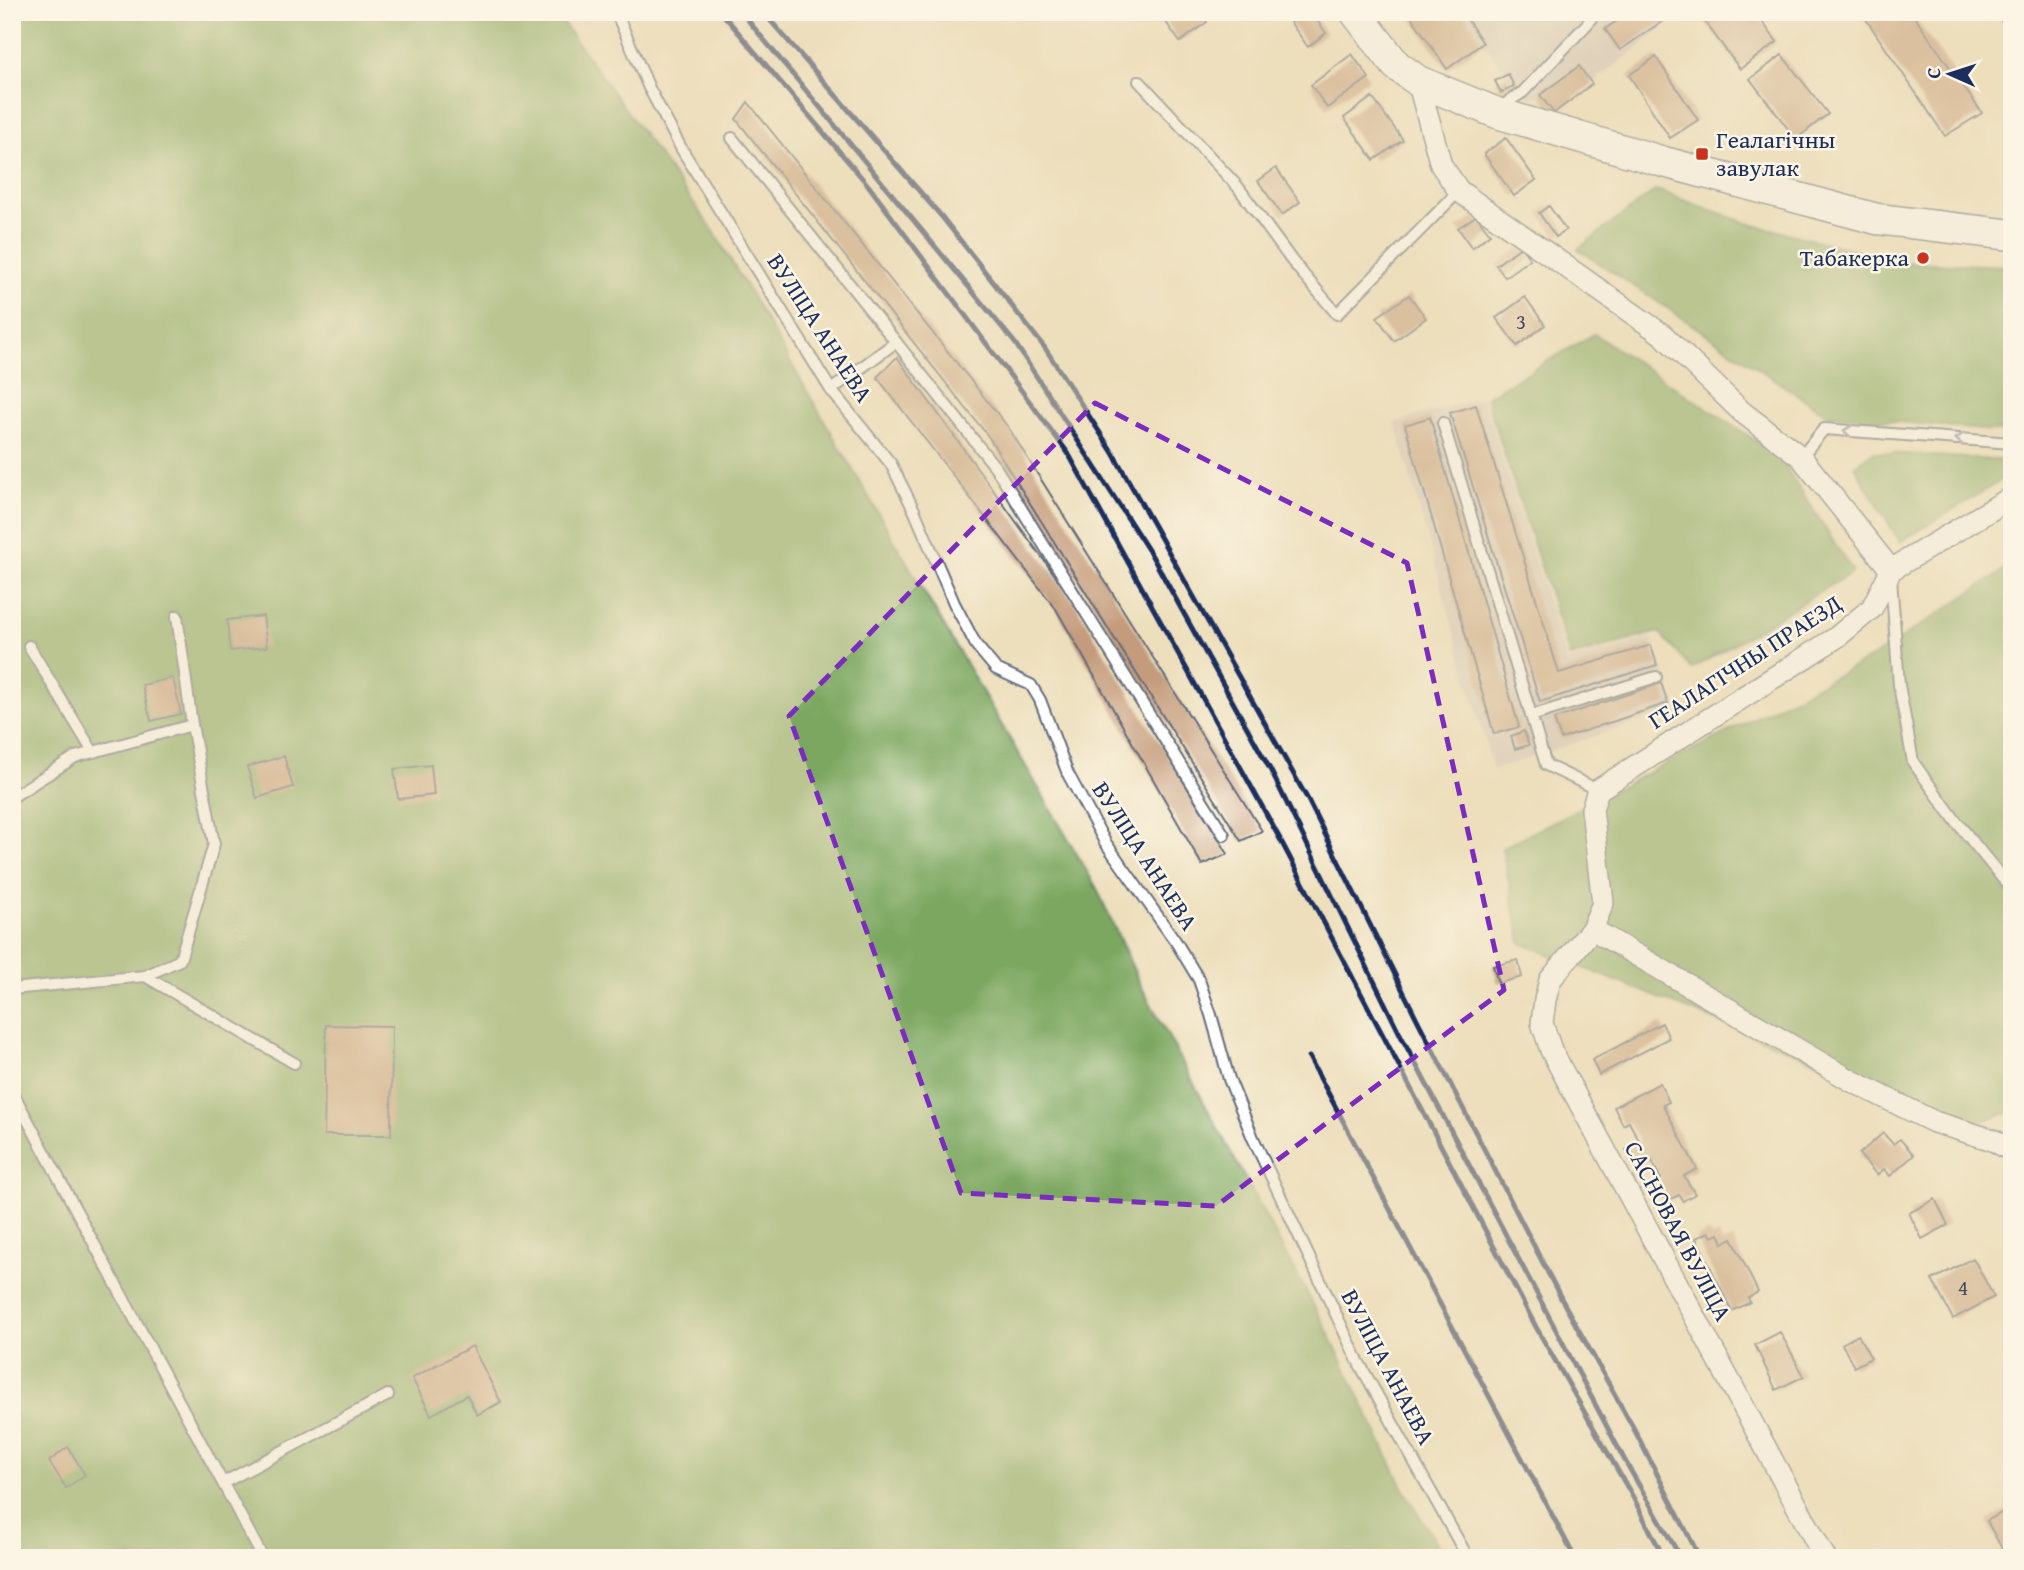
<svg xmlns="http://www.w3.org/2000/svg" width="2024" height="1570" font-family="'Gentium Book Plus',serif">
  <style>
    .industrial { fill: #cfc1ba }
    .forest { fill: #7ba760; stroke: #4b6b5f; stroke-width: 2 }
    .building { fill: #c49b7c }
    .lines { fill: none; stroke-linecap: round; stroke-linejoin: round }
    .lane-casing { stroke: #646d7f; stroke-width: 14 }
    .street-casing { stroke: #646d7f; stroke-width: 24 }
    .secondary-casing { stroke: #646d7f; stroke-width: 33 }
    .lane { stroke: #fff; stroke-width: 10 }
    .street { stroke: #fff; stroke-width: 21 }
    .secondary { stroke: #fff; stroke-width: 30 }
    .rail { stroke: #1b2f5e; stroke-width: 5 }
    .oneway { stroke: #8d97ae }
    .marked { fill: none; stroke: #7b2cbf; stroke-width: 5; stroke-dasharray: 14 9; stroke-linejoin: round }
    .poi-dot { fill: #c8321e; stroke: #fcf5e5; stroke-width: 2.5 }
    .labels { text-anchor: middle; stroke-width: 5; stroke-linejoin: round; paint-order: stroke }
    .number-label { font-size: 21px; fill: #454a66 }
    .poi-label { font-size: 24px; fill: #1b2f5e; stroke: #fcf5e5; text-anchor: start }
    .street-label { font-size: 24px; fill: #1b2f5e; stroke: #fcf5e5 }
  </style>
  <rect width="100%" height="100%" fill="#fcf5e5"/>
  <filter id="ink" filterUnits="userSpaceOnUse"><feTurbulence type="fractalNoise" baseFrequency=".0143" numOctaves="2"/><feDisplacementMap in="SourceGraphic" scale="14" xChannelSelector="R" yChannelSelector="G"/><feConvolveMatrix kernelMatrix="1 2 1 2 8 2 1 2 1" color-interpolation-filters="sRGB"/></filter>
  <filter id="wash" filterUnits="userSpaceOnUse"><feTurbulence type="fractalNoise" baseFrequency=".00686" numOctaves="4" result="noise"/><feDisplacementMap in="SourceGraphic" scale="28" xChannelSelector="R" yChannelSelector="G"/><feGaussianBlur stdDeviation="1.57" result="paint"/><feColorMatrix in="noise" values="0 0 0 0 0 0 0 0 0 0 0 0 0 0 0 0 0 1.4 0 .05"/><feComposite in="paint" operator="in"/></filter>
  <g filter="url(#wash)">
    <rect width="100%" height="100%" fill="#eddfbc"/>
    <g class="industrial">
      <path d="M 1408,12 L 1683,12 L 1554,113 L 1540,95 L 1532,99 L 1514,86 L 1508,74 L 1483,43 L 1447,69 Z"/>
      <path d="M 1483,397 L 1567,662 L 1652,638 L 1677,709 L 1493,770 L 1395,422 Z"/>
    </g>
    <g class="forest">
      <path d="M 12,12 L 555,12 L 715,233 L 1096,887 L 1141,986 L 1327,1330 L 1408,1497 L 1446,1558 L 12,1558 Z"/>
      <path d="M 1656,190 L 1747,223 L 1902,262 L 2012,266 L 2012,433 L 1828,415 L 1578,249 Z"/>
      <path d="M 1594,334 L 1778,455 L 1853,572 L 1692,669 L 1659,632 L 1570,657 L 1486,397 Z"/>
      <path d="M 1873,452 L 2012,461 L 2012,474 L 1900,542 L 1854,466 Z"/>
      <path d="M 2012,565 L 2012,1112 L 1972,1123 L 1521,943 L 1502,848 L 1873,657 Z"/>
    </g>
    <g id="blocks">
      <g class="building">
        <path d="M 1171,12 L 1201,12 L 1207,22 L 1180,42 L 1163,18 Z"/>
        <path d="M 1283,12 L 1311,12 L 1326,33 L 1308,47 Z"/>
        <path d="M 1408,12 L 1462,12 L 1483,43 L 1447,69 Z"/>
        <path d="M 1630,12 L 1676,12 L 1620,50 L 1605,29 Z"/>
        <path d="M 1709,12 L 1755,12 L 1777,42 L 1740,69 L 1702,18 Z"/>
        <path d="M 1861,12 L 1911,12 L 1982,113 L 1945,136 Z"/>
        <path d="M 1996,12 L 2012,12 L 2012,38 Z"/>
        <path d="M 1352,54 L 1369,78 L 1327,108 L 1311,85 Z"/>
        <path d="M 1782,55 L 1828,114 L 1796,139 L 1750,79 Z"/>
        <path d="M 1656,57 L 1698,120 L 1670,138 L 1629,75 Z"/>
        <path d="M 1579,66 L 1592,84 L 1554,113 L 1540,95 Z"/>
        <path d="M 1508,74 L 1514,86 L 1501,93 L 1495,81 Z"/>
        <path d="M 1372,97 L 1403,140 L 1374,160 L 1344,118 Z"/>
        <path d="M 748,102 L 1008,427 L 1262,831 L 1241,841 L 988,436 L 736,119 Z"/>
        <path d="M 1506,138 L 1536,180 L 1514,196 L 1484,154 Z"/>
        <path d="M 1276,168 L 1300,202 L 1282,215 L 1258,181 Z"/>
        <path d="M 1549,206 L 1566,230 L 1556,237 L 1539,213 Z"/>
        <path d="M 1476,216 L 1490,234 L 1472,248 L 1458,228 Z"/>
        <path d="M 1521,247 L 1530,259 L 1505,277 L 1496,265 Z"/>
        <path d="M 1409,295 L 1426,318 L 1394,341 L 1377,317 Z"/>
        <path d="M 1525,297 L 1545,325 L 1517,346 L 1496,318 Z"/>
        <path d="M 897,357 L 1072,599 L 1228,854 L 1202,865 L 1056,609 L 877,377 Z"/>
        <path d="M 1476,405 L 1559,673 L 1651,645 L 1657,665 L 1540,702 L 1450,413 Z"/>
        <path d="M 1430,417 L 1519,727 L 1494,734 L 1405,425 Z"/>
        <path d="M 263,616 L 267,647 L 230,651 L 227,620 Z"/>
        <path d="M 173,678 L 181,714 L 151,721 L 142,685 Z"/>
        <path d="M 1661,683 L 1668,703 L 1561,739 L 1554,719 Z"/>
        <path d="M 1524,731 L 1529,745 L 1515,749 L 1511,736 Z"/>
        <path d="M 284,756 L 293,787 L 257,798 L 247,767 Z"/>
        <path d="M 431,765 L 434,795 L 398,799 L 394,769 Z"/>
        <path d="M 1518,960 L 1522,977 L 1498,983 L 1493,966 Z"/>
        <path d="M 1662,1023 L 1669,1038 L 1599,1075 L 1592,1060 Z"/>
        <path d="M 326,1025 L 392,1026 L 391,1135 L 324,1135 Z"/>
        <path d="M 1660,1083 L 1669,1102 L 1663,1105 L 1697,1169 L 1684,1176 L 1695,1194 L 1683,1201 L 1679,1195 L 1667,1201 L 1656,1181 L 1661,1179 L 1651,1159 L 1636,1168 L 1626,1150 L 1640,1142 L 1629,1122 L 1623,1125 L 1614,1107 Z"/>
        <path d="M 1883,1133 L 1893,1144 L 1900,1139 L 1914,1155 L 1890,1176 L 1884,1169 L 1877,1175 L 1859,1154 Z"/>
        <path d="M 1935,1199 L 1948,1225 L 1922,1239 L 1909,1213 Z"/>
        <path d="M 1709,1232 L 1712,1237 L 1719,1234 L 1723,1243 L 1732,1238 L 1758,1292 L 1748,1298 L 1750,1302 L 1732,1311 L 1696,1238 Z"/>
        <path d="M 1973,1258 L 1994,1297 L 1953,1319 L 1932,1280 Z"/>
        <path d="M 1780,1332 L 1804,1376 L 1776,1390 L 1755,1345 Z"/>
        <path d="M 1858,1335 L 1871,1358 L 1854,1367 L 1842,1344 Z"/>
        <path d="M 472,1346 L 501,1402 L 477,1415 L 467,1395 L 431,1415 L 412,1378 Z"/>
        <path d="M 68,1447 L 85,1475 L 66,1488 L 49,1461 Z"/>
        <path d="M 2012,1507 L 2012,1546 L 2003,1551 L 1987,1521 Z"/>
      </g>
    </g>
  </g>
  <g filter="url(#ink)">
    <use href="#blocks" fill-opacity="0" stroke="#646d7f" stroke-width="2"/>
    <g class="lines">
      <defs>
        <g id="lane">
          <path d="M 616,12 L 649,88 L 681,148 L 831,390 L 891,464 L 914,510 L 954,603 L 976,645 L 996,669 L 1031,685 L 1040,700 L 1068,774 L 1105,842 L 1176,942 L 1199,980 L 1211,1015 L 1229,1079 L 1253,1138 L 1358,1361 L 1468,1558"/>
          <path d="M 1139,81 L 1238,187 L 1292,261 L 1337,314 L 1459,191"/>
          <path d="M 1500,110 L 1509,101 L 1523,92 L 1588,23 L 1595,12"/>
          <path d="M 732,138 L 896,342"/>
          <path d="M 831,390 L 896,342 L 996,468 L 1224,835"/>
          <path d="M 1443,423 L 1546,765 L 1598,790"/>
          <path d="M 1801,457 L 1824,429 L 2012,443"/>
          <path d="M 1891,578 L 1899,685 L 1913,762 L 1955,820 L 2012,890"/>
          <path d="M 29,646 L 93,752"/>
          <path d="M 1531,716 L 1656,677"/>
          <path d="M 12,797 L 75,757 L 192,725 L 177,616"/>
          <path d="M 145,976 L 180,960 L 214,844 L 192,725"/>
          <path d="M 12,989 L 145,976 L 294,1063"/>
          <path d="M 12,1091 L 263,1558"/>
          <path d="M 223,1483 L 388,1395"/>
        </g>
        <g id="street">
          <path d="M 1418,81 L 1441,165 L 1459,191 L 1663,335 L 1742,412 L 1801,457 L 1891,570"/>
          <path d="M 1592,929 L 1850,1080 L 1934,1122 L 1993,1140 L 2012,1151"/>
          <path d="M 1825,1558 L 1551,1050 L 1542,1023 L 1545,1000 L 1550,980 L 1592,929 L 1603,903 L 1592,809 L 1598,790 L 1837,637 L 1872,608 L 1891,570 L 2012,497"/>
        </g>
        <path id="secondary" d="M 1355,12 L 1396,65 L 1418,81 L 1497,113 L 1664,162 L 1877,219 L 2012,235"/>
      </defs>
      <use href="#lane" class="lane-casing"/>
      <use href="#street" class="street-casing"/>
      <use href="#secondary" class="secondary-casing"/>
      <use href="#lane" class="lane"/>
      <use href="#street" class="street"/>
      <use href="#secondary" class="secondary"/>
      <g class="rail">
        <path d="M 721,12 L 868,185 L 1068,453 L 1280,839 L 1536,1327 L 1634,1499 L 1664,1558"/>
        <path d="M 741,12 L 1015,343 L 1152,556 L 1271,771 L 1400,1034 L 1624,1459 L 1681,1558"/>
        <path d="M 763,12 L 942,217 L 1045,348 L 1113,453 L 1307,798 L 1418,1021 L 1562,1300 L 1634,1429 L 1700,1558"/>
        <path d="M 1309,1057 L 1575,1558"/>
      </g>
    </g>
    <defs><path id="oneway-chevron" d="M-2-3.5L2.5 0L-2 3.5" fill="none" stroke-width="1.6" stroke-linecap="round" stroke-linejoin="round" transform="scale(1.75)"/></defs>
    <g class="oneway">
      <use href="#oneway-chevron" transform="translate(1848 431) rotate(-175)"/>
      <use href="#oneway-chevron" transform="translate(1960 439) rotate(-176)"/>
    </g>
  </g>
  <path d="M0 0H2024V1570H0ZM 1095,403 L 1407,563 L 1504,990 L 1216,1206 L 961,1193 L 789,716 Z" fill="#eddfbc" fill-opacity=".55" fill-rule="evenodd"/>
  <path class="marked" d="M 1095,403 L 1407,563 L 1504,990 L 1216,1206 L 961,1193 L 789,716 Z"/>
  <g class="poi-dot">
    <rect x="1695" y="147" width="14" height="14" rx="3.5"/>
    <circle cx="1923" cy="258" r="7"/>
  </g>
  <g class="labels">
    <g class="number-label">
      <text x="1521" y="329">3</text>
      <text x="1963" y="1295">4</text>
    </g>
    <g class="poi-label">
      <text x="1716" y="148">Геалагічны<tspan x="1716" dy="28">завулак</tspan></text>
      <text x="1909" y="266" text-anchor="end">Табакерка</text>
    </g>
    <g class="street-label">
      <text transform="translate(820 328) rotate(57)" y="8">ВУЛІЦА АНАЕВА</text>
      <text transform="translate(1745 662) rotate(-33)" y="8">ГЕАЛАГІЧНЫ ПРАЕЗД</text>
      <text transform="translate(1145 856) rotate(57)" y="8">ВУЛІЦА АНАЕВА</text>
      <text transform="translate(1678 1231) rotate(62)" y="8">САСНОВАЯ ВУЛІЦА</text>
      <text transform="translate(1388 1367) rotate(62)" y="8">ВУЛІЦА АНАЕВА</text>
    </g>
  </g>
  <rect width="2024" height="1570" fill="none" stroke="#fcf5e5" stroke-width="42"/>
  <g transform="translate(1950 74) rotate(273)" stroke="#fcf5e5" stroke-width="5" paint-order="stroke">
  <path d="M0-5L12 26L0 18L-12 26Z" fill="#1b2f5e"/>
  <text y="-10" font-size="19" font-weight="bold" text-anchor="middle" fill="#1b2f5e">С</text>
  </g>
</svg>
